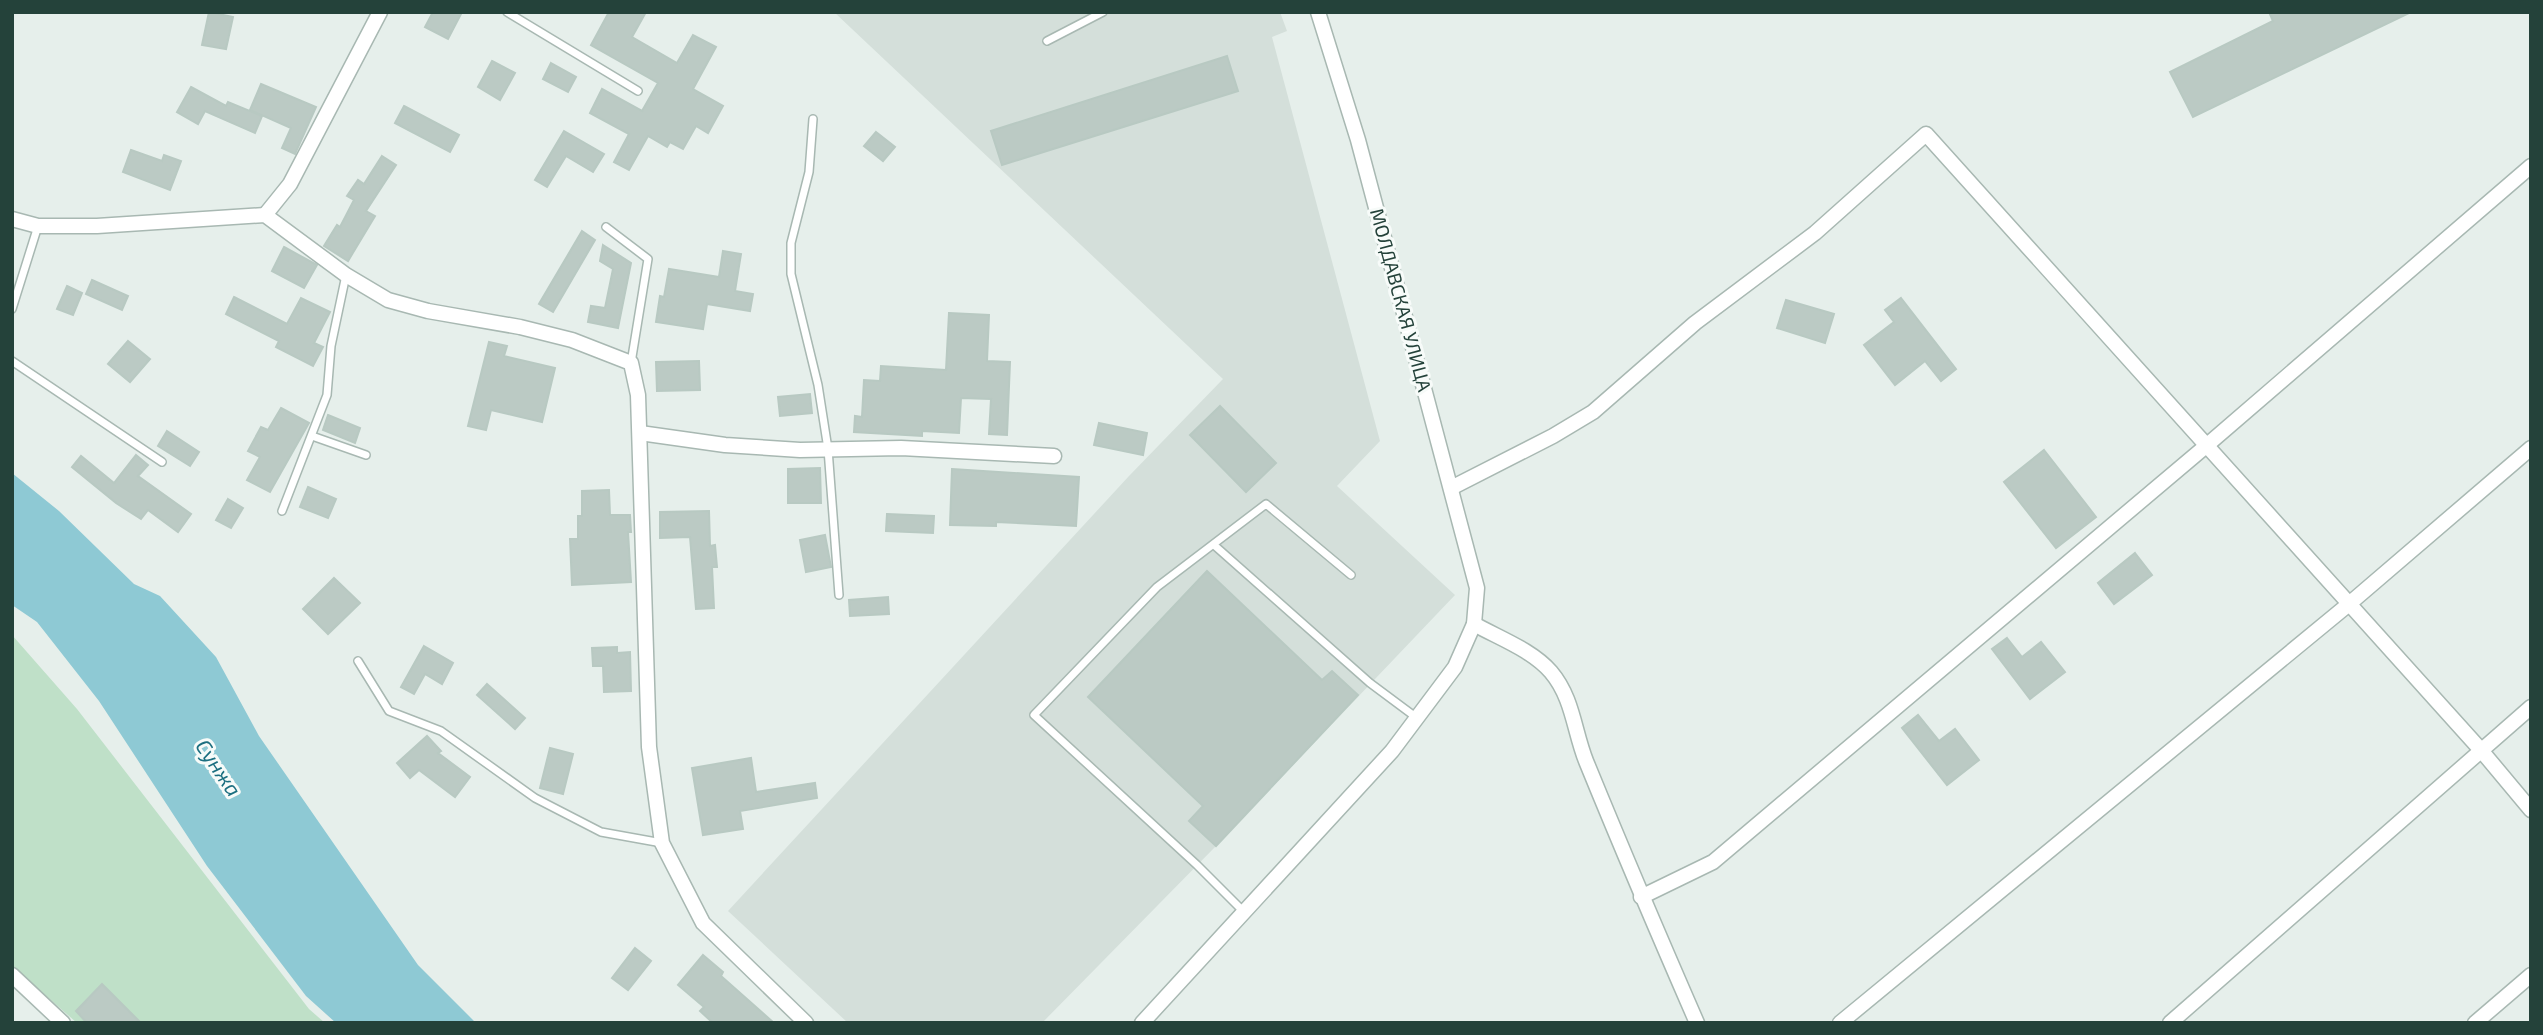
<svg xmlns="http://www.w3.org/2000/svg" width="2543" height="1035" font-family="'Exo 2',sans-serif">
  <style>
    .built { fill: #d4dfda }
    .green { fill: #bfe0c8 }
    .water { fill: #8ec9d4 }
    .building { fill: #bbcac4; stroke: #b8c9c2; stroke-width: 2 }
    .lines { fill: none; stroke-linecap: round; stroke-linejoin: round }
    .lane-casing { stroke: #a8b8b2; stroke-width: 10 }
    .street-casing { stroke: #a8b8b2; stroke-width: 17 }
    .lane { stroke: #fff; stroke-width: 7 }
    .street { stroke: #fff; stroke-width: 14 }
    .labels { text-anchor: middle; stroke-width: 6; stroke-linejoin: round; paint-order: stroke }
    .street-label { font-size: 19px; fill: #24423a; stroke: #f7fbf9 }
    .water-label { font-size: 21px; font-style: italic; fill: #1c6f80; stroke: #f7fbf9 }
  </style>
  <rect width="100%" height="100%" fill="#e6efeb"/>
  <path class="built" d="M 834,12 L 1280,12 L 1287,31 L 1272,37 L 1380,441 L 1337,486 L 1455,595 L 1216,846 L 1042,1023 L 848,1023 L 728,911 L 1129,476 L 1223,379 Z"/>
  <path class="green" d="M 12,635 L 77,709 L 309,1009 L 325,1023 L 77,1023 L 12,966 Z"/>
  <path class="water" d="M 12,473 L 59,511 L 134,584 L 160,596 L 216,657 L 259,736 L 418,965 L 476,1023 L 336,1023 L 306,996 L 207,866 L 99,701 L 37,622 L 12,605 Z"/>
  <g class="building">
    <path d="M 209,12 L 233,17 L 226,49 L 202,45 Z"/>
    <path d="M 433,12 L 462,12 L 448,39 L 425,27 Z"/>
    <path d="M 609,12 L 646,12 L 632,37 L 677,63 L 693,35 L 716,47 L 693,89 L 723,106 L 708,133 L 696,126 L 683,149 L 670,142 L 667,147 L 648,136 L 629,170 L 614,162 L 629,134 L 590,113 L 602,89 L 642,111 L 658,83 L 591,45 Z"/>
    <path d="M 2269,12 L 2411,12 L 2193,117 L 2170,72 L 2273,21 Z"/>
    <path d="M 1227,56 L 1238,91 L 1002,165 L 991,131 Z"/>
    <path d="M 492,61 L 515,73 L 500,100 L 478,87 Z"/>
    <path d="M 551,63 L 576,77 L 568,92 L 543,79 Z"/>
    <path d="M 261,84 L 316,107 L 295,154 L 282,148 L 291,128 L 250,110 Z"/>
    <path d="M 191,87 L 226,106 L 228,102 L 262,116 L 255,133 L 205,111 L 198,124 L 177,112 Z"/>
    <path d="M 404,106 L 459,135 L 450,152 L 395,123 Z"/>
    <path d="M 564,131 L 604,154 L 593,172 L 566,156 L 547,187 L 535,180 Z"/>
    <path d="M 876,132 L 895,147 L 883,161 L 864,146 Z"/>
    <path d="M 131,150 L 162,161 L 164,155 L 181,161 L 170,190 L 123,172 Z"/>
    <path d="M 382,156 L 396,165 L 366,211 L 375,216 L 348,261 L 324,246 L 337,225 L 340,227 L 354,200 L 347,196 L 358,180 L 364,184 Z"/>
    <path d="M 582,231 L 595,240 L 553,312 L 539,304 Z"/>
    <path d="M 603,245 L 631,263 L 618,328 L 588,322 L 591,306 L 605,308 L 613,269 L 600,261 Z"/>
    <path d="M 284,247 L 317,265 L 304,288 L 272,271 Z"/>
    <path d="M 723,251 L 741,254 L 735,291 L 753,294 L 750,311 L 707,304 L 703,329 L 656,322 L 660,296 L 664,297 L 669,269 L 719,277 Z"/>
    <path d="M 92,280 L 128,296 L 122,310 L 86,294 Z"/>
    <path d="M 67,286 L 82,293 L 73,315 L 57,309 Z"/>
    <path d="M 234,297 L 287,324 L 301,298 L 330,312 L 314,343 L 323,347 L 313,366 L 276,347 L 279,341 L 226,314 Z"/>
    <path d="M 1901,298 L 1956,369 L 1941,381 L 1925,361 L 1895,385 L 1864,345 L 1894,322 L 1885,310 Z"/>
    <path d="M 1786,300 L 1834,314 L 1825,343 L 1777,328 Z"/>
    <path d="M 949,313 L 989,315 L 987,361 L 1010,362 L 1007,435 L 989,434 L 991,399 L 961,398 L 959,433 L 922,431 L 922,436 L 854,432 L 855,416 L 862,417 L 864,380 L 880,381 L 881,366 L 946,370 Z"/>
    <path d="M 128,341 L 150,359 L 130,382 L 108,364 Z"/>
    <path d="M 489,342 L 507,346 L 504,356 L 555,368 L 542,422 L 491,410 L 486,430 L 468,426 Z"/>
    <path d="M 699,361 L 700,390 L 657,391 L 656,362 Z"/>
    <path d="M 810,394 L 812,413 L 780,416 L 778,397 Z"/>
    <path d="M 1220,406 L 1276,463 L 1246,492 L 1190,435 Z"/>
    <path d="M 281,408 L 309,423 L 270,492 L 247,480 L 260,457 L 248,451 L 261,427 L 268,430 Z"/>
    <path d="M 328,415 L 360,428 L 355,443 L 323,430 Z"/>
    <path d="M 1099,423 L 1147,433 L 1143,455 L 1094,445 Z"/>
    <path d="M 167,431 L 199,452 L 190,466 L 158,446 Z"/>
    <path d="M 2044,450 L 2096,517 L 2056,548 L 2004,482 Z"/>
    <path d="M 136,455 L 148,465 L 138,476 L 191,514 L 178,532 L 148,510 L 141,519 L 116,503 L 72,467 L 81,456 L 114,483 Z"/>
    <path d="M 820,468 L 821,503 L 788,503 L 788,469 Z"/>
    <path d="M 952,469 L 1079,477 L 1076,526 L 996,522 L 996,526 L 950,525 Z"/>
    <path d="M 308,487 L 336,499 L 328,518 L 300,507 Z"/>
    <path d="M 609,490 L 610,515 L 630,515 L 631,532 L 628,532 L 631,582 L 572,585 L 570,539 L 578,539 L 578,516 L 582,516 L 582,491 Z"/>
    <path d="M 228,499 L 243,508 L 231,528 L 216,520 Z"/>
    <path d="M 709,511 L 710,546 L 715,545 L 717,567 L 712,567 L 714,608 L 696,609 L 690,537 L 660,538 L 660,512 Z"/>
    <path d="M 887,514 L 934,516 L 933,533 L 886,531 Z"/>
    <path d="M 825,535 L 831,567 L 806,572 L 800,540 Z"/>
    <path d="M 2135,553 L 2152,575 L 2114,604 L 2098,583 Z"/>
    <path d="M 1207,571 L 1322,680 L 1332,671 L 1358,695 L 1216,846 L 1189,821 L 1203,806 L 1088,697 Z"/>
    <path d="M 334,578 L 360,603 L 328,634 L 303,609 Z"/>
    <path d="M 888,597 L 889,614 L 850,616 L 849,600 Z"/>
    <path d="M 2007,638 L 2022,657 L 2041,642 L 2065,672 L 2030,699 L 1992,649 Z"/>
    <path d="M 424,646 L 453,663 L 442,684 L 425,674 L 414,694 L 401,687 Z"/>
    <path d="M 617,647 L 617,653 L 630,652 L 631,691 L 604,692 L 603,666 L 593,666 L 592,648 Z"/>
    <path d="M 487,684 L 525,718 L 515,729 L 477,695 Z"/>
    <path d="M 1918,715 L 1939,741 L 1955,729 L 1979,760 L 1947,785 L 1902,728 Z"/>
    <path d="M 427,736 L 441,751 L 438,753 L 470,777 L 455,797 L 419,770 L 410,778 L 397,763 Z"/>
    <path d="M 550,748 L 573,754 L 563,794 L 540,788 Z"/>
    <path d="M 751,758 L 756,792 L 815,783 L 817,798 L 740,811 L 743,829 L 703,835 L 692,768 Z"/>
    <path d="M 635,948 L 651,961 L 628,990 L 612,978 Z"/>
    <path d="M 703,955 L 723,972 L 721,976 L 774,1023 L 713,1023 L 700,1011 L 704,1007 L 678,985 Z"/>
    <path d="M 102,984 L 141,1023 L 87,1023 L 76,1011 Z"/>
  </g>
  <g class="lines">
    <defs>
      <g id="lane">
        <path d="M 507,12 L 638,91"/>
        <path d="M 1047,41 L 1103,12"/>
        <path d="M 813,119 L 809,172 L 791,243 L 791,274 L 818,385 L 828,449 L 839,595"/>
        <path d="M 606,227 L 648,259 L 631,363"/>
        <path d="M 12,309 L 38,226"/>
        <path d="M 12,361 L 162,462"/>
        <path d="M 312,436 L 366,455"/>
        <path d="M 282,511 L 327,395 L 331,346 L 346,275"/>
        <path d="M 1214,545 L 1370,683 L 1417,718"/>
        <path d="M 358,661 L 389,711 L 441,731 L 535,798 L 601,832 L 662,843"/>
        <path d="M 1244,912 L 1197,865 L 1034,715 L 1157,587 L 1266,504 L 1351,575"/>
      </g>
      <g id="street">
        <path d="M 265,215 L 290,184 L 380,12"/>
        <path d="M 12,219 L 38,226 L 97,226 L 265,215 L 346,275 L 388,300 L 428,311 L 520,327 L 572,340 L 631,363 L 638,395 L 649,747 L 662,843 L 703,923 L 806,1023"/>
        <path d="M 640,433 L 725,445 L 800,450 L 901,448 L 1054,456"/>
        <path d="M 1451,488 L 1553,436 L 1593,412 L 1695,323 L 1815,233 L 1926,134 L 2480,749 L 2531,810"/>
        <path d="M 1474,624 C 1499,638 1532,650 1551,672 C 1573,698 1574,731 1586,761 C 1622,849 1659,936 1697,1023"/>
        <path d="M 1641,897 L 1713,862 L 2206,446 L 2531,166"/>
        <path d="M 12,975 L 63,1023"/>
        <path d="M 1142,1023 L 1392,751 L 1455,667 L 1474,624 L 1477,588 L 1358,140 L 1318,12"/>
        <path d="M 1840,1023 L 2349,604 L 2531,448"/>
        <path d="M 2170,1023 L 2531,707"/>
        <path d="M 2475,1023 L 2531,975"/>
      </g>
    </defs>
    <use href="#lane" class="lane-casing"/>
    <use href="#street" class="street-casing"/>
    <use href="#lane" class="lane"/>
    <use href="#street" class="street"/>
  </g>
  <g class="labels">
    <g class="street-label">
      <text transform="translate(1401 300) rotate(75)" y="7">МОЛДАВСКАЯ УЛИЦА</text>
    </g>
    <g class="water-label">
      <text transform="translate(218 768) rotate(56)" y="7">Сунжа</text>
    </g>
  </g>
  <rect width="2543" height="1035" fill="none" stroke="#24423a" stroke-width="28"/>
</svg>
